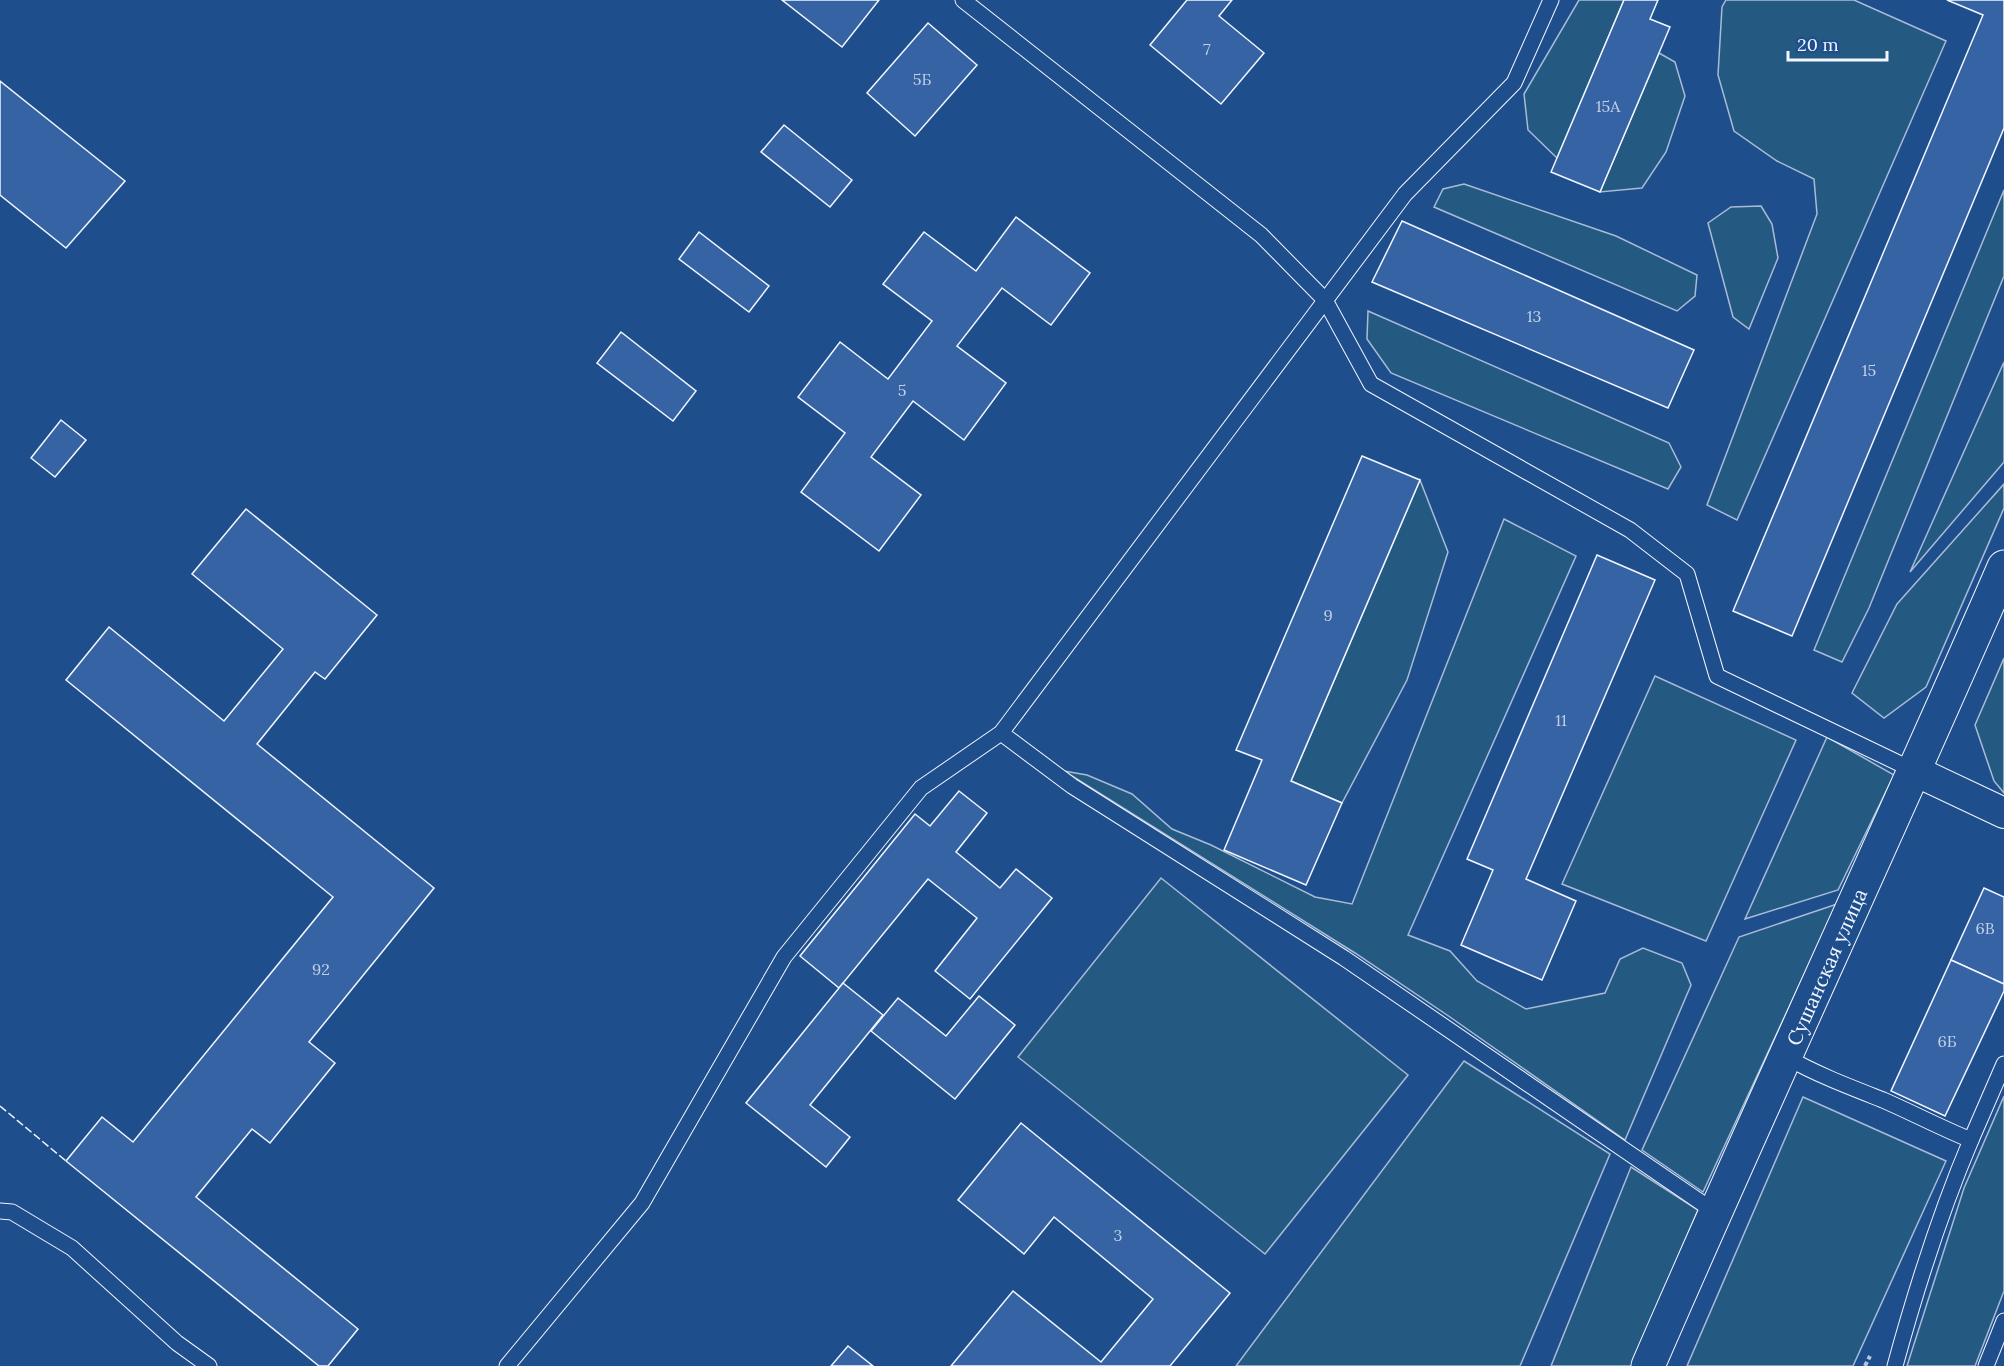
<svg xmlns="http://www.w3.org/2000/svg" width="2004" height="1366" font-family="Lora,serif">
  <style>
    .green { fill: #245a82; stroke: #a8bbd7; stroke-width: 1.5 }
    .building { fill: #3563a3; stroke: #f2f6ff; stroke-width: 1.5 }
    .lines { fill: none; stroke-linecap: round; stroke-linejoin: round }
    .service-casing { stroke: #f2f6ff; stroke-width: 17 }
    .minor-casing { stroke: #f2f6ff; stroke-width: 32 }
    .secondary-casing { stroke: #f2f6ff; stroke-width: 35 }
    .path { stroke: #b3c4dc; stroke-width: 4; stroke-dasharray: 4.5 3; stroke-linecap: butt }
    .service { stroke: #1f4e8c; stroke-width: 15 }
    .minor { stroke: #1f4e8c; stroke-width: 30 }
    .secondary { stroke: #1f4e8c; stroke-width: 33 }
    .fence { stroke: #f2f6ff; stroke-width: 1.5; stroke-dasharray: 8 3; stroke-linecap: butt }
    .labels { text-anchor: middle; stroke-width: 4.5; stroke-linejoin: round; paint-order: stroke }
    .number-label { font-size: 16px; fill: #c3d1e8 }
    .street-label { font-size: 20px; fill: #f2f6ff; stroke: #1f4e8c }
  </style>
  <rect width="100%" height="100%" fill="#1f4e8c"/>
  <g class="green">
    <path d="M 1579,0 L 1624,0 L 1557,158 L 1528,130 L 1524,94 Z"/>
    <path d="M 1726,0 L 1854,0 L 1946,41 L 1737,520 L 1707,505 L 1817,214 L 1814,179 L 1777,161 L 1734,131 L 1718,75 L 1722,7 Z"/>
    <path d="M 1659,53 L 1675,62 L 1685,96 L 1666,152 L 1642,188 L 1600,192 Z"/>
    <path d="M 1464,184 L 1616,236 L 1697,275 L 1695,296 L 1677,311 L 1434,207 L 1443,189 Z"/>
    <path d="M 2004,190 L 2004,276 L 1869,608 L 1842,662 L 1814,650 Z"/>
    <path d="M 1761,206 L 1772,224 L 1778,258 L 1749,329 L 1733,317 L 1708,223 L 1731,207 Z"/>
    <path d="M 1368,311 L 1669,443 L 1681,467 L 1668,489 L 1391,373 L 1367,339 Z"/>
    <path d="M 2004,362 L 2004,462 L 1910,572 Z"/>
    <path d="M 1420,480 L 1448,552 L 1407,680 L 1342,803 L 1291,781 Z"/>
    <path d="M 2004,484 L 2004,508 L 1926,687 L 1884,718 L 1852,693 L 1897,604 Z"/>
    <path d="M 1504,519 L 1576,556 L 1408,935 L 1450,951 L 1477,981 L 1526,1009 L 1605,993 L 1620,959 L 1643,948 L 1682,963 L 1691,985 L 1625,1140 L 1450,1017 L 1355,953 L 1064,771 L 1087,775 L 1132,794 L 1172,829 L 1211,845 L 1315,897 L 1352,904 Z"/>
    <path d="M 2004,658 L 2004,793 L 1994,781 L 1975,725 Z"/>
    <path d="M 1655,676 L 1796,740 L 1706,941 L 1562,884 Z"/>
    <path d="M 1827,737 L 1894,775 L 1838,890 L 1745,919 Z"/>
    <path d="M 1161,878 L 1408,1075 L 1265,1254 L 1018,1057 Z"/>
    <path d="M 1837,904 L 1703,1192 L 1642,1150 L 1739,937 Z"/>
    <path d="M 1464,1061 L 1610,1154 L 1520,1366 L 1236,1366 Z"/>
    <path d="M 2004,1096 L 2004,1291 L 1975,1366 L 1907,1366 L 1964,1188 Z"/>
    <path d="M 1803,1097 L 1946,1161 L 1853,1366 L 1687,1366 Z"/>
    <path d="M 1631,1167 L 1698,1210 L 1631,1366 L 1551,1366 Z"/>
  </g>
  <g class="building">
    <path d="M 782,0 L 879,0 L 842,47 Z"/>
    <path d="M 1187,0 L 1232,0 L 1219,16 L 1264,53 L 1221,104 L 1150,45 Z"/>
    <path d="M 1624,0 L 1658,0 L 1650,19 L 1670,27 L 1600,192 L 1551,172 Z"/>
    <path d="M 1947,0 L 2004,0 L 2004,128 L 1792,636 L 1733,611 L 1983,15 Z"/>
    <path d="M 928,23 L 977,65 L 915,136 L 867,93 Z"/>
    <path d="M 0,81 L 125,181 L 66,248 L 0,195 Z"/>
    <path d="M 784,125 L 852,180 L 830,207 L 761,152 Z"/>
    <path d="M 1016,217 L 1090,273 L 1051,325 L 1002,288 L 957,346 L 1006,383 L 964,440 L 913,401 L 871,457 L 921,495 L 879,551 L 801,492 L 845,433 L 798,397 L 840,342 L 888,379 L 932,321 L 883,284 L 924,232 L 976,271 Z"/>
    <path d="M 1402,221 L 1694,350 L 1668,408 L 1372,282 Z"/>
    <path d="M 699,232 L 769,286 L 749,312 L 679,259 Z"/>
    <path d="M 621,332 L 696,391 L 673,421 L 597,363 Z"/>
    <path d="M 61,420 L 86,440 L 55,477 L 31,458 Z"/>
    <path d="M 1362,456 L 1420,480 L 1291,781 L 1342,803 L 1306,885 L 1224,850 L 1262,760 L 1236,750 Z"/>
    <path d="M 246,509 L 377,615 L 325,679 L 315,672 L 257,744 L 434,888 L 309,1042 L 335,1063 L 270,1143 L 252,1129 L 196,1197 L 358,1329 L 328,1366 L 319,1366 L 66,1161 L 102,1117 L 133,1142 L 333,897 L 66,680 L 109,627 L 224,721 L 283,649 L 192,574 Z"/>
    <path d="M 1597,555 L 1655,580 L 1526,879 L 1576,901 L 1542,980 L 1461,945 L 1493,870 L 1467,859 Z"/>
    <path d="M 959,791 L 987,813 L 956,852 L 1000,888 L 1016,869 L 1052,898 L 970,999 L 935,971 L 977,918 L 928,879 L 839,988 L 800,956 L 915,814 L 930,826 Z"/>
    <path d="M 1984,888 L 2004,897 L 2004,984 L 1951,960 Z"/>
    <path d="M 1951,960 L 2004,984 L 2004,991 L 1945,1116 L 1891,1091 Z"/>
    <path d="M 843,983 L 883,1015 L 810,1105 L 850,1137 L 826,1167 L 746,1103 Z"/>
    <path d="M 979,996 L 1015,1025 L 955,1099 L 871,1031 L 898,998 L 946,1036 Z"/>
    <path d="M 1021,1123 L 1230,1293 L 1170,1366 L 951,1366 L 1013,1291 L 1101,1362 L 1153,1299 L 1054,1217 L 1024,1254 L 958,1200 Z"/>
    <path d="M 848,1346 L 873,1366 L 831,1366 Z"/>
  </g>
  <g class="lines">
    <defs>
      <g id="service">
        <path d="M 963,0 L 1261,235 L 1325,300 L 1371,384 L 1630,530 L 1687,574 L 1717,676 L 1915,771"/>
        <path d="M 1001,733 L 1072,786 L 1344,958 L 1715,1212"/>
        <path d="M 1786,1057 C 1818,1075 1850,1087 1883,1100 C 1913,1113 1941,1128 1971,1140 C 1940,1213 1916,1289 1895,1366"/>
        <path d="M 1971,1140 L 2004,1064"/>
        <path d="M 0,1211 L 12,1212 L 72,1248 L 177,1343 L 209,1366"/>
        <path d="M 507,1366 L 642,1203 L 784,957 L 921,788 L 1001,733 L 1405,194 L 1514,83 L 1551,0"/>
        <path d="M 1986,1366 L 2004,1321"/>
      </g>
      <path id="minor" d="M 1915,771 L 2004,813"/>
      <path id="secondary" d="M 1648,1366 C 1764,1098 1888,834 2004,567"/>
    </defs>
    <use href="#service" class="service-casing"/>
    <use href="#minor" class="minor-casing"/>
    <use href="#secondary" class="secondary-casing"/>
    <path class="path" d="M 1865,1366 L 1870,1356"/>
    <use href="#service" class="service"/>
    <use href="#minor" class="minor"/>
    <use href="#secondary" class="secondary"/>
    <path class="fence" d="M 0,1106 L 66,1161"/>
  </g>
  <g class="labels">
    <g class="number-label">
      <text x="1207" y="55">7</text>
      <text x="922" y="85">5Б</text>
      <text x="1608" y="112">15А</text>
      <text x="1534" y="322">13</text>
      <text x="1869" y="376">15</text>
      <text x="902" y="396">5</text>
      <text x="1328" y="621">9</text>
      <text x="1561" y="726">11</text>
      <text x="1985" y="934">6В</text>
      <text x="321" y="975">92</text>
      <text x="1947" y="1047">6Б</text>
      <text x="1118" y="1241">3</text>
    </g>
    <g class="street-label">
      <text transform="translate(1827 967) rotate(-66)" y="7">Сушанская улица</text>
    </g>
  </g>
  <path d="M1788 51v9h99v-9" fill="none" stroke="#f2f6ff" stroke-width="3"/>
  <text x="1797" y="51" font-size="18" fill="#f2f6ff" stroke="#1f4e8c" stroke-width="4.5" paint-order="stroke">20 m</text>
</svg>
